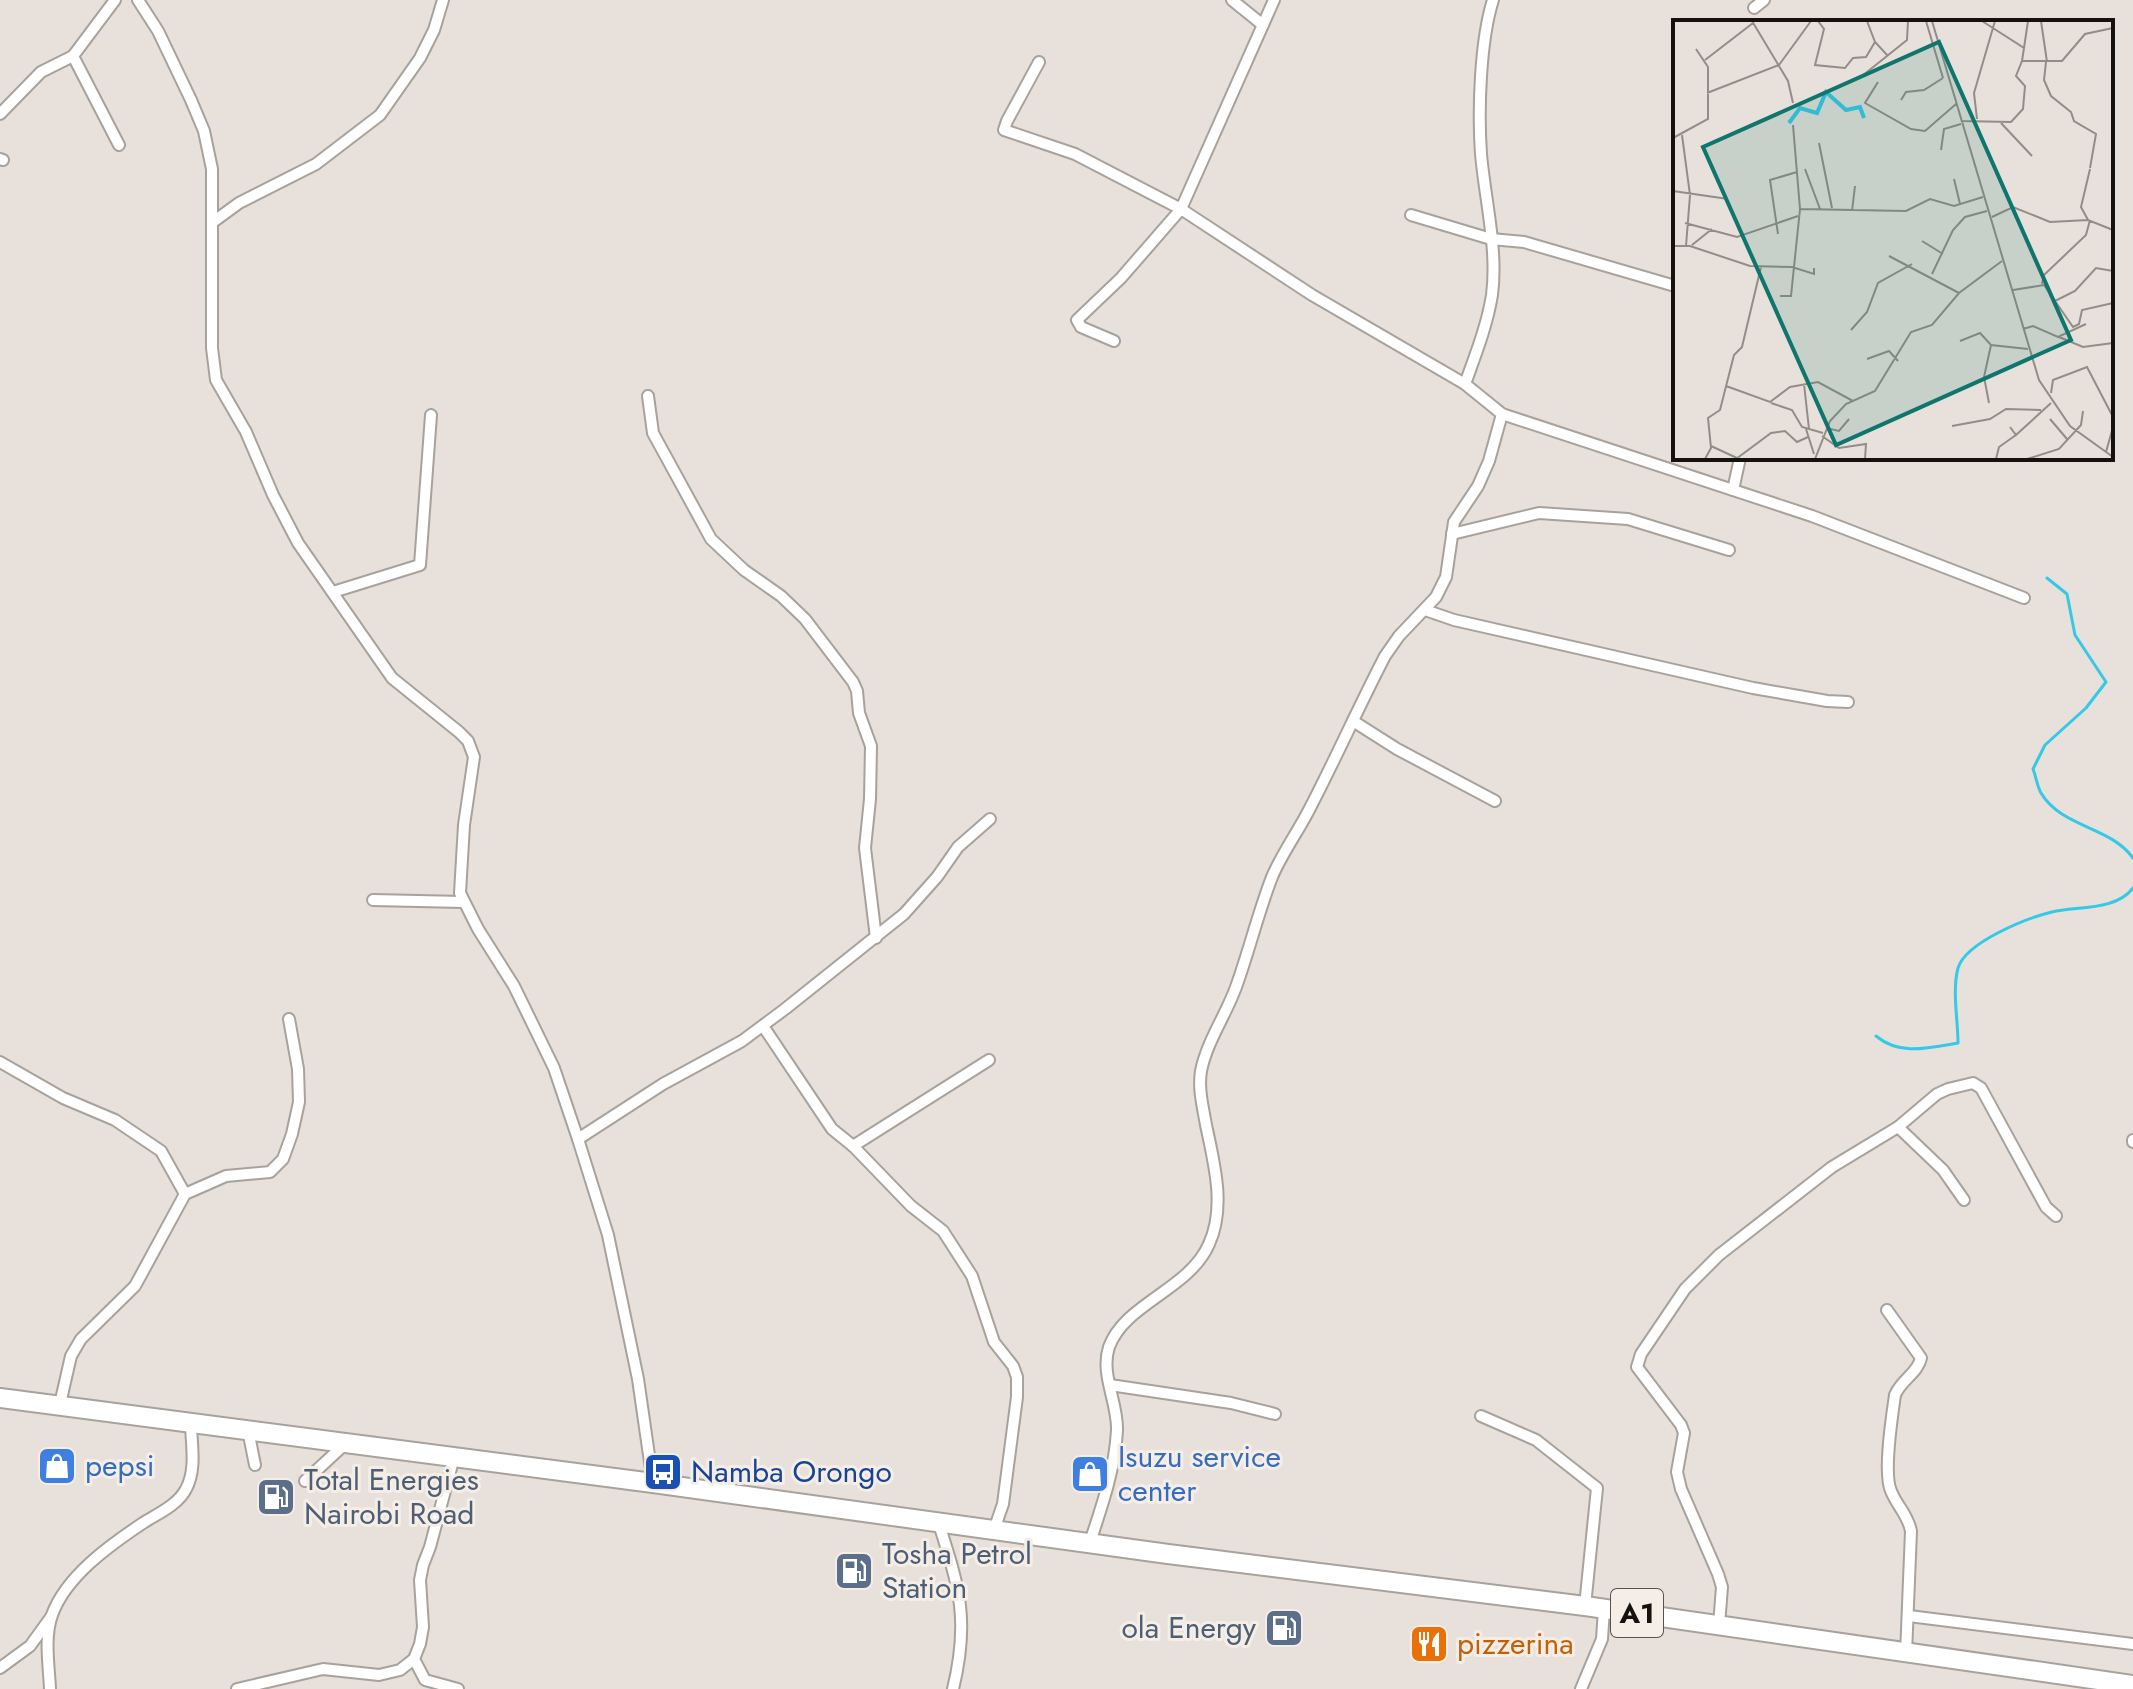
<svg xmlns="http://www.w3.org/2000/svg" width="2133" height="1689" font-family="Jost,sans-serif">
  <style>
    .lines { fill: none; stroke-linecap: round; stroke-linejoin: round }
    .stream { stroke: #35c8e7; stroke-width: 3 }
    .street-casing { stroke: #a8a29c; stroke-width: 14 }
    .highway-casing { stroke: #a8a29c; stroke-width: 22 }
    .street { stroke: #fff; stroke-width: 10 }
    .highway { stroke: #fff; stroke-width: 18 }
    .labels { text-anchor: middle; stroke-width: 6; stroke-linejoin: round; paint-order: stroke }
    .shield { fill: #f5eee7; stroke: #585350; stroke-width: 2 }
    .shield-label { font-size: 28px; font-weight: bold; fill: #14110f }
    .shop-label { font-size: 30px; fill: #366cbe; stroke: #f5eee7; text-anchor: start }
    .transit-label { font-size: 30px; fill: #164399; stroke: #f5eee7; text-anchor: start }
    .service-label { font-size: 30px; fill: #4e5e75; stroke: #f5eee7; text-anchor: start }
    .food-label { font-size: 30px; fill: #c56008; stroke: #f5eee7; text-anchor: start }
    .inset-river { fill: none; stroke: #35c8e7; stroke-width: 4 }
    .inset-road { fill: none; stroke: #938d89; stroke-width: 2 }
    .view { fill: #0f766e; fill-opacity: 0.15; stroke: #0f766e; stroke-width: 4 }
    .inset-edge { fill: none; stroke: #14110f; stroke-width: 4 }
  </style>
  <rect width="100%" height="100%" fill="#e8e0da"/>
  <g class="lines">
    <g class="stream">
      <path d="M 2047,578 L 2067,594 L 2075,635 L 2106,682 L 2086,708 L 2045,745 L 2033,769 C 2036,776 2037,786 2041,793 C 2062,828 2110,826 2133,858"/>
      <path d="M 1876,1036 C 1900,1056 1928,1048 1958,1043 C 1958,1020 1952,991 1958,968 C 1966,942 2027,918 2052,912 C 2077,906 2116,911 2133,888"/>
    </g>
    <defs>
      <g id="street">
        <path d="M 115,0 L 73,56 L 119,145"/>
        <path d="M 138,0 L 158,31 L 191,100 L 204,131 L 212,169 L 212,348 L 216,380 L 246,432 L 273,495 L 298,543 L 392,678 L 459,732 L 468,741 L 474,757 L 464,825 L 460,893 L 478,929 L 514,986 L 554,1068 L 578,1139 L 608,1235 L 638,1379 L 653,1483"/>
        <path d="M 1232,0 L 1263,25"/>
        <path d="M 1754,8 L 1764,0"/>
        <path d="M 1039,62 L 1007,121 L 1004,130 L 1075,154 L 1181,209 L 1312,295 L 1465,384 L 1502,414 L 1812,516 L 2024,598"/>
        <path d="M 0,114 L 41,72 L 73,56"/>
        <path d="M 0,159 L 3,160"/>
        <path d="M 1411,215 L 1491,239 L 1524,242 L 1675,286"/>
        <path d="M 213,222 L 239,203 L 316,164 L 380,115 L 420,58 L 434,30 L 443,0"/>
        <path d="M 1114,341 L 1081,327 L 1077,320 L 1121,278 L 1181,209 L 1274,0"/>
        <path d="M 1465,384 C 1475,356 1487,326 1492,295 C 1498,249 1485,200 1481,154 C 1478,111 1480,41 1493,0"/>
        <path d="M 648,396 L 653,433 L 711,539 L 744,570 L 781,596 L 805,619 L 853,682 L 857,691 L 859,713 L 871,746 L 870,799 L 865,848 L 876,938"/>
        <path d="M 1733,490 L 1740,458"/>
        <path d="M 1452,534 L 1539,513 L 1628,519 L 1729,550"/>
        <path d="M 333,592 L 420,565 L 431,415"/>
        <path d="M 1425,610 L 1454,620 L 1753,688 L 1827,701 L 1848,702"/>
        <path d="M 1353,721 L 1397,749 L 1495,801"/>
        <path d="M 373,900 L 463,902"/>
        <path d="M 763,1026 L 832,1129 L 853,1146 L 911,1206 L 943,1231 L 972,1276 L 994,1342 L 1013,1366 L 1017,1377 L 1017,1397 L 1003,1504 L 994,1530"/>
        <path d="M 0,1062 L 63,1098 L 115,1120 L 161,1151 L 185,1194"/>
        <path d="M 1898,1127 L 1943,1170 L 1964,1200"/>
        <path d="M 578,1139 L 663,1084 L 742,1041 L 785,1009 L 904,914 L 937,877 L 958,847 L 990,819"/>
        <path d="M 2133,1140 L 2133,1142"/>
        <path d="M 853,1146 L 989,1060"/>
        <path d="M 1887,1310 L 1921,1358 C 1918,1373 1901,1380 1895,1395 C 1892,1416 1883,1473 1891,1491 C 1897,1506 1908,1515 1911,1531 L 1906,1654"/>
        <path d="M 1110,1385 L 1231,1403 L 1275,1414"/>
        <path d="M 60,1404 L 71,1356 L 81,1339 L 135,1286 L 185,1194 L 226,1176 L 270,1172 L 283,1159 L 292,1134 L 299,1102 L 298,1069 L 289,1019"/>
        <path d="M 1481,1416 L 1536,1440 L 1597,1488 L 1585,1606"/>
        <path d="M 248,1430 L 255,1465"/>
        <path d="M 305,1481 L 345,1444"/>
        <path d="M 938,1521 C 959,1587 970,1619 953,1689"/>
        <path d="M 1090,1542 C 1102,1506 1115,1469 1117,1430 C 1118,1403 1100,1374 1109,1347 C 1125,1303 1189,1290 1209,1244 C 1226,1207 1214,1163 1206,1125 C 1203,1107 1198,1089 1201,1071 C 1207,1041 1226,1015 1236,987 C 1249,951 1258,913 1272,877 C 1282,853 1298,832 1310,808 C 1336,758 1359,706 1385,656 L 1399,636 L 1436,597 L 1446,577 L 1454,522 L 1478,486 L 1489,461 L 1502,414"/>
        <path d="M 1909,1616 L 2133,1644"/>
        <path d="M 1719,1625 L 1722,1587 L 1718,1574 L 1681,1489 L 1677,1472 L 1684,1433 L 1681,1425 L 1637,1367 L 1641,1354 L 1685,1289 L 1719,1255 L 1832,1167 L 1898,1127 L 1937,1094 L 1948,1089 L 1973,1083 L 1981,1088 L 2046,1207 L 2056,1216"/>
        <path d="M 414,1659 L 425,1680 L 458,1689"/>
        <path d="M 0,1668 L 30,1646 L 51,1617"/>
        <path d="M 50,1689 C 49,1666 44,1637 52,1615 C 66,1576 110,1545 143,1523 C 157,1514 178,1505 186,1489 C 197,1469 191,1443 191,1422"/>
        <path d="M 237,1689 L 323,1669 L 379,1675 L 400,1670 L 414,1659 L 420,1644 L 423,1627 L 420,1580 L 423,1565 L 430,1547 L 454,1457"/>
        <path d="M 1581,1689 L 1602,1639 L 1604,1609"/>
      </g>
      <path id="highway" d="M 0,1398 L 653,1483 L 1168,1554 L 1585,1606 L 2133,1685"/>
    </defs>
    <use href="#street" class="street-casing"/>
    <use href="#highway" class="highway-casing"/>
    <use href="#street" class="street"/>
    <use href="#highway" class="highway"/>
  </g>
  <defs>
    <symbol id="shop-square" viewBox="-11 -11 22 22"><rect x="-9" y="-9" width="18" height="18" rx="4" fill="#3f7fe0" stroke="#f5eee7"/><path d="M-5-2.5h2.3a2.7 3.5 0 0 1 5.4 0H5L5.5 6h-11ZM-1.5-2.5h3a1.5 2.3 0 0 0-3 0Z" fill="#fff"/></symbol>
    <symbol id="bus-square" viewBox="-11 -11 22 22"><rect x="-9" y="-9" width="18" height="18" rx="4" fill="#1a4fb4" stroke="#f5eee7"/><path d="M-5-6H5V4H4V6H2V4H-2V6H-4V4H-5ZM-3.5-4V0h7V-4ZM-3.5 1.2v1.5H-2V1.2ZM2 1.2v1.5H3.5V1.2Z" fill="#fff"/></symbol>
    <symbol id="fuel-square" viewBox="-11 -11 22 22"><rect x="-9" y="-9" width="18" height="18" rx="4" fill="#5c6f8a" stroke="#f5eee7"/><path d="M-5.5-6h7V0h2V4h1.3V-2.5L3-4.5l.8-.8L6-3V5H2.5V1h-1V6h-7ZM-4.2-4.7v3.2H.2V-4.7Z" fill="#fff"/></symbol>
    <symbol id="restaurant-square" viewBox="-11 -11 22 22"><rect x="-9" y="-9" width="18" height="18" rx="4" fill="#e8710a" stroke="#f5eee7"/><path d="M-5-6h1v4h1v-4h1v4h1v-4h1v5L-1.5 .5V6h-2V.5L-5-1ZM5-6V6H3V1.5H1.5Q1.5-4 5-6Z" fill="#fff"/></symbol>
  </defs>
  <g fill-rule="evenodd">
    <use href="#shop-square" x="35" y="1444" width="44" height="44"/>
    <use href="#bus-square" x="641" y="1450" width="44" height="44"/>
    <use href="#shop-square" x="1068" y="1452" width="44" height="44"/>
    <use href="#fuel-square" x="254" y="1475" width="44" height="44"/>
    <use href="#fuel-square" x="832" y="1549" width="44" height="44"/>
    <use href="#fuel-square" x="1262" y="1606" width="44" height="44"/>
    <use href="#restaurant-square" x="1407" y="1622" width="44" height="44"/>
  </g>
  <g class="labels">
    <rect class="shield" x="1611" y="1589" width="52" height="48" rx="6"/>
    <g class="shield-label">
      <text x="1637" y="1623">A1</text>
    </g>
    <g class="shop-label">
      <text x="1118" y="1467">Isuzu service<tspan x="1118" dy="34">center</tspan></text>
      <text x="85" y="1476">pepsi</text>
    </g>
    <g class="transit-label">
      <text x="691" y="1482">Namba Orongo</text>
    </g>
    <g class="service-label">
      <text x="304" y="1490">Total Energies<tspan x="304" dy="34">Nairobi Road</tspan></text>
      <text x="882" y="1564">Tosha Petrol<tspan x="882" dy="34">Station</tspan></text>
      <text x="1256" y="1638" text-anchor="end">ola Energy</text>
    </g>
    <g class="food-label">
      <text x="1457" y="1654">pizzerina</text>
    </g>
  </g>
  <g transform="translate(1673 20)">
    <rect width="440" height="440" fill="#e8e0da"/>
    <path class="inset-river" d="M 116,103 L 127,88 L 144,93 L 153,72 L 173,90 L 187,87 L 191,98"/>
    <path class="inset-road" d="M 79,1 L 115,61 L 120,83M 145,1 L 151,9 L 142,45 L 172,48 L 180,38 L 193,37 L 202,22M 194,1 L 202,22 L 215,36M 253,1 L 270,58M 259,1 L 366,360 L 397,406 L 440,437M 309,1 L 351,28 L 349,41M 368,1 L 374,42M 351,28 L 355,1M 32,40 L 80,3M 373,42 L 371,60 L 378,76 L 398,92 L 401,101 L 423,114 L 417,148M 189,56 L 234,20 L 235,1M 205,62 L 192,83 L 238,109 L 252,111 L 283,84M 34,73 L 106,45 L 138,1M 228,80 L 233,72 L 251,70 L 270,58M 304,99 L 301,73 L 322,1M 288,101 L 338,102 L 350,89 L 352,66 L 343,56 L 349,41 L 389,41 L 412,14 L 440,8M 328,103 L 359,136M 9,115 L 17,175 L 13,226M 0,118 L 35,99 L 35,47 L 23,29M 146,123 L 159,188M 268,130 L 271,109 L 288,104M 132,149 L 147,189M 281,159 L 287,184M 0,171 L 55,179M 127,189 L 233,191 L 257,179 L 281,186 L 310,177M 179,191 L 182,166M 319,197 L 340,187 L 377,202 L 415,200 L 440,210M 415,200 L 408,187 L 417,149M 12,203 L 64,217 L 125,196M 105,214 L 97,160 L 124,152M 249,221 L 270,234M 19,225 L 39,209M 0,226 L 17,226 L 77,246 L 119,247 L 141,254 L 141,248M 216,236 L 286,273M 259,254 L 280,210 L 292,197 L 314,191M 369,264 L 371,255 L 413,215 L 417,200M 340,270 L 371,265 L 400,307 L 406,304 L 409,290 L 440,283M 107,276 L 118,276 L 127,189 L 120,105M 380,282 L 402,271 L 423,248 L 440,251M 350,309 L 360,306 L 385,317 L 413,304M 178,310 L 194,292 L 205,263 L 239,244M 386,317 L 410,327 L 440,323M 287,321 L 307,313 L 318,325 L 355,329M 194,339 L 216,331 L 225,341M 131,364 L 136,409M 53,366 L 97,382 L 117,367 L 145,362 L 180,381M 378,373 L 380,360 L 414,347 L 440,397M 98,383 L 119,390 L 129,407 L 150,413M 316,383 L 311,357 L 318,325M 377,399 L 394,419M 279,406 L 317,399 L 333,389 L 368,390M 337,407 L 343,415 L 378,383M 153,408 L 166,411 L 176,399M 133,409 L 141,434M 149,416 L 166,428 L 193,424 L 192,439M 38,426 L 64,438M 433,432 L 440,407M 32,439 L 38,428 L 35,398 L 47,390 L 61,335 L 69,327 L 88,247M 63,439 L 98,413 L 112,411 L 124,422 L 135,417M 142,439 L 157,401 L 173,384 L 202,371 L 238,312 L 259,305 L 286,273 L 329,241M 323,439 L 326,427 L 343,415M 354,439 L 386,429 L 408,405 L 410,391"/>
    <path class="view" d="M 266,22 L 398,320 L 163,425 L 30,127 Z"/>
    <rect width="440" height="440" class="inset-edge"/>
  </g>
</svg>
